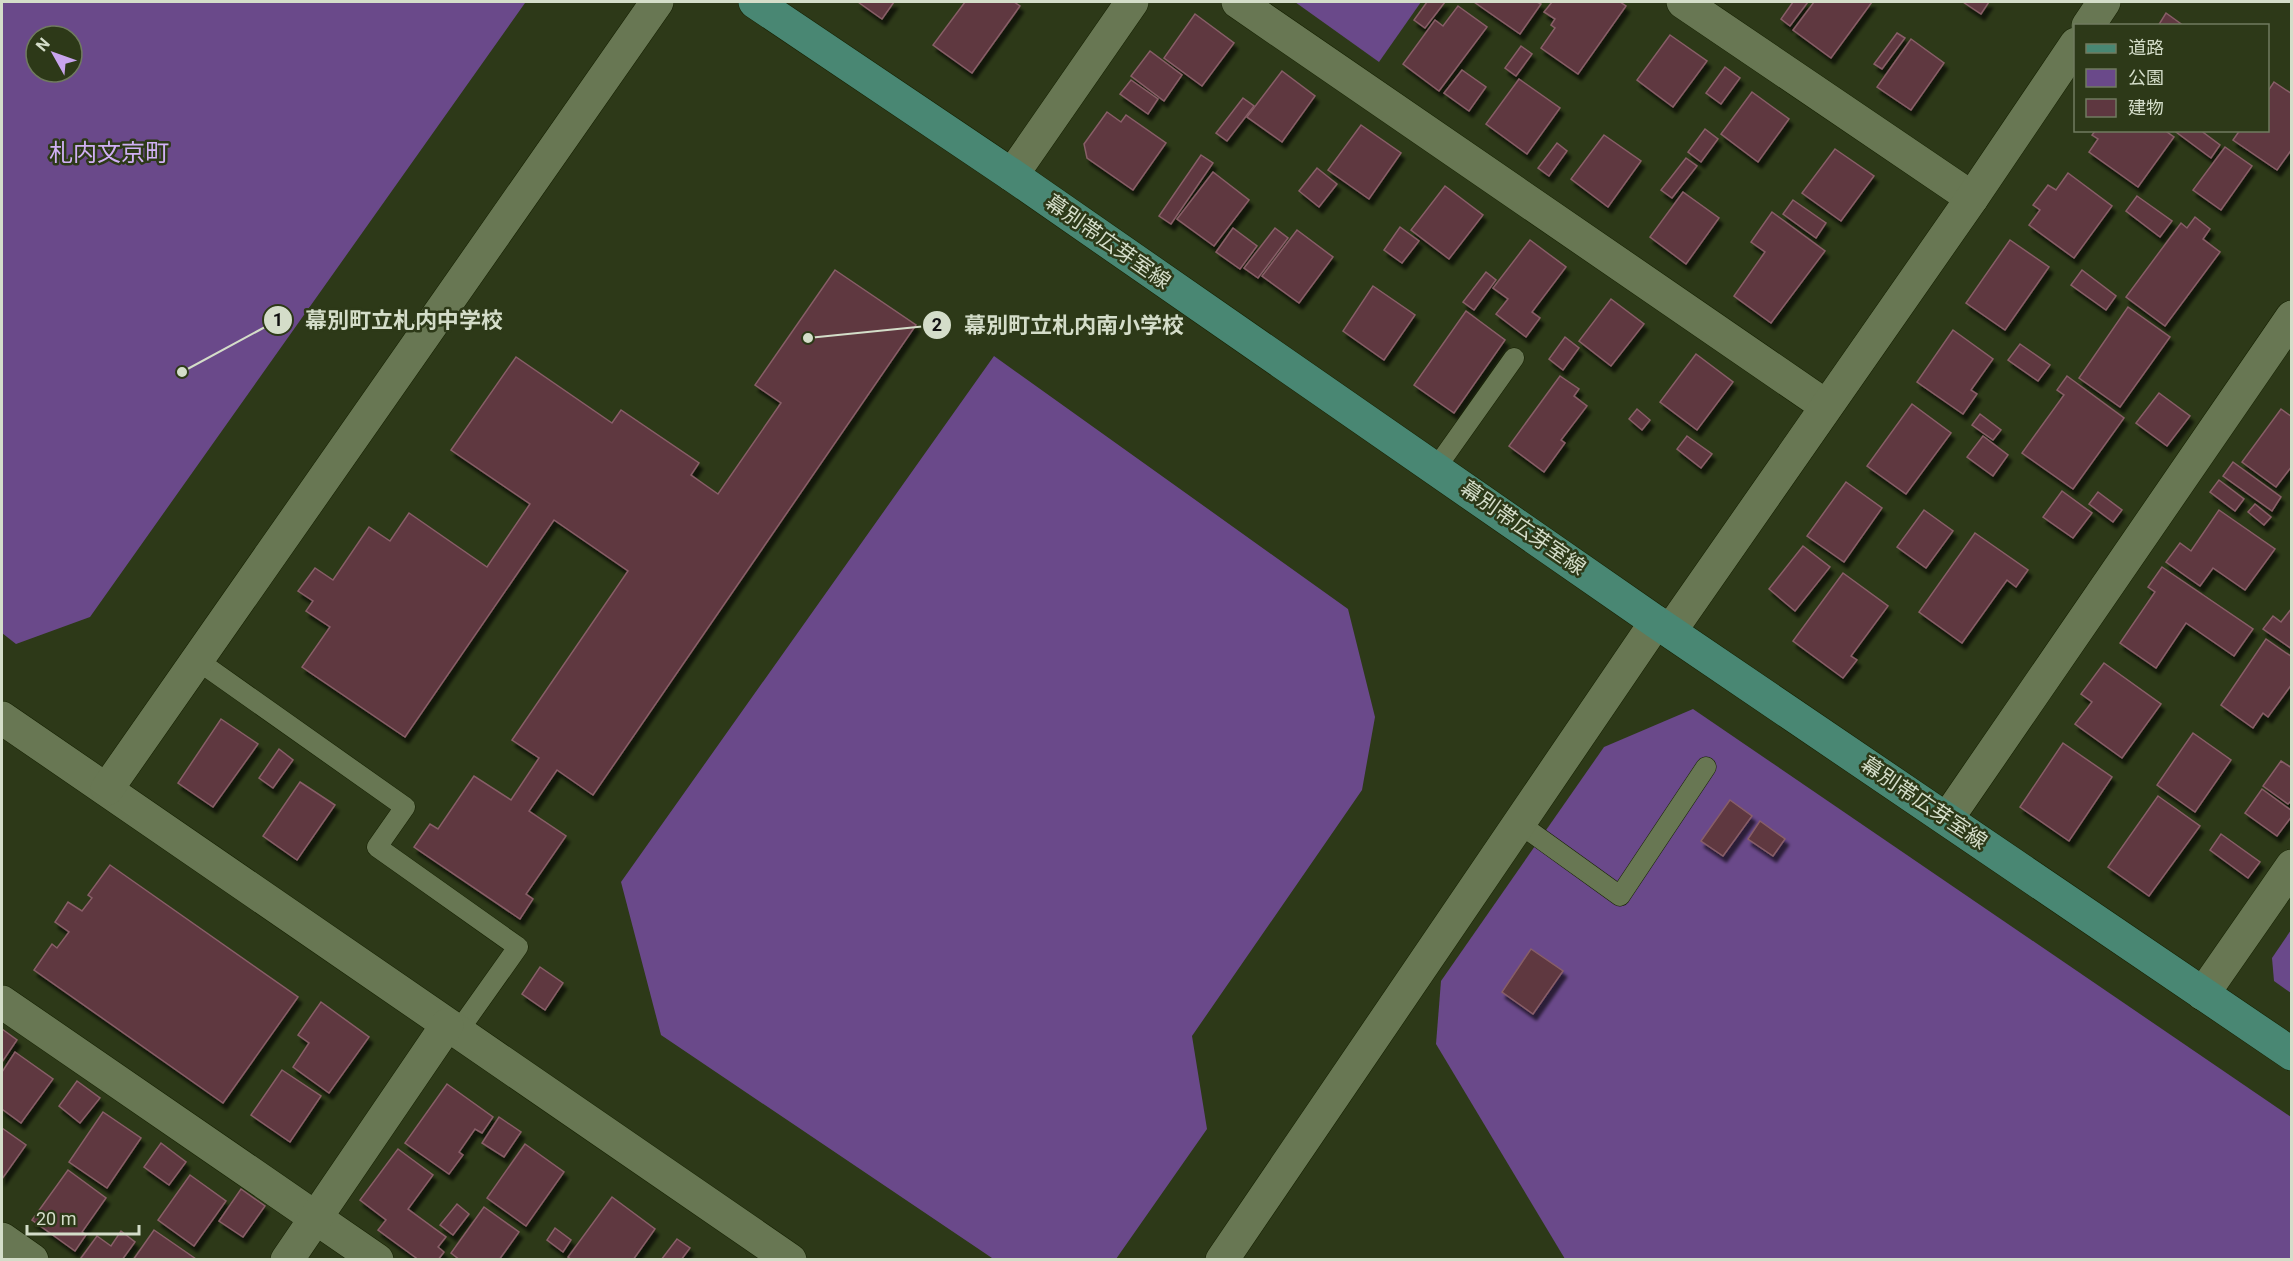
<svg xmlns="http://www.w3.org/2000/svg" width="2293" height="1261" font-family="Roboto,'Noto Sans JP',sans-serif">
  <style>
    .green { fill: #6a498a; fill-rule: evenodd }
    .building { fill: #5e3740; stroke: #885e67; stroke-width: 1.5; filter: url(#shadow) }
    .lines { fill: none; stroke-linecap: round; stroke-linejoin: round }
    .lane-casing { stroke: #152001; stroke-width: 21 }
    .street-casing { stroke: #152001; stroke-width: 34 }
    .primary-casing { stroke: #152001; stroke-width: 34 }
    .lane { stroke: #687753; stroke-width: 20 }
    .street { stroke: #687753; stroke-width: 33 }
    .primary { stroke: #498773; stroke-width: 33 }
    .labels { text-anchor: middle; stroke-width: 5; stroke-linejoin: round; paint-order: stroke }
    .street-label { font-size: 21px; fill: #d4ddc9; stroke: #2d3918 }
    .quarter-label { font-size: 24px; fill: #d0b0f4; stroke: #2d3918 }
    .leader { fill: none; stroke: #d4ddc9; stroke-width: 2 }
    .callout-dot { fill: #d4ddc9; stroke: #2d3918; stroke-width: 2 }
    .mark-label { font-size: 18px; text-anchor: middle; font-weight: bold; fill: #111 }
    .callout-label { font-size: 22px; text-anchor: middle; font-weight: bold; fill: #d4ddc9; stroke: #2d3918; stroke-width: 5; stroke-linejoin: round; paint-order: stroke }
  </style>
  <defs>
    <filter id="shadow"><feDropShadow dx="3.5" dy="6" stdDeviation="1.5" flood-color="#0009"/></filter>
  </defs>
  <rect width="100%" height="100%" fill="#2d3918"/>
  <g class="green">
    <path d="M 2,2 L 525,3 L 90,617 L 16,644 L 2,633 ZM 36,36 L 72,36 L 72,72 L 36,72 Z"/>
    <path d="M 1295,2 L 1421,2 L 1379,62 Z"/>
    <path d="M 994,356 L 1348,609 L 1375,717 L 1362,790 L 1192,1036 L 1207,1129 L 1116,1259 L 992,1258 L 661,1035 L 621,882 Z"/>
    <path d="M 1693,709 L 2291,1117 L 2291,1259 L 1565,1259 L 1436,1044 L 1441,981 L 1604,747 Z"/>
    <path d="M 2291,930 L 2291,993 L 2274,981 L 2272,958 Z"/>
  </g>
  <g class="building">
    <path d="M 858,2 L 894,2 L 882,19 Z"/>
    <path d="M 965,2 L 1014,2 L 1020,6 L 972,73 L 933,45 Z"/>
    <path d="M 1427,2 L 1445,2 L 1425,28 L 1414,20 Z"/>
    <path d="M 1474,2 L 1537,2 L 1541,4 L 1520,34 Z"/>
    <path d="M 1552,2 L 1620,2 L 1626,6 L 1578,74 L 1541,48 L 1555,28 L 1551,25 L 1555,19 L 1544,12 Z"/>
    <path d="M 1793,2 L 1808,2 L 1790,26 L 1781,19 Z"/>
    <path d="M 1814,2 L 1872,2 L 1831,58 L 1793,30 Z"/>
    <path d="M 1963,2 L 1989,2 L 1981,14 Z"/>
    <path d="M 1458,6 L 1487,27 L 1439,91 L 1403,64 L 1435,20 L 1443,26 Z"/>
    <path d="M 2166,13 L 2184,26 L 2158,26 Z"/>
    <path d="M 1195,14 L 1234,43 L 1202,86 L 1164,58 Z"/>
    <path d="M 1897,33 L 1905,38 L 1882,69 L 1874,64 Z"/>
    <path d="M 1670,35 L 1707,61 L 1673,107 L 1637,80 Z"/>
    <path d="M 1911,39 L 1944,63 L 1911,110 L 1877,87 Z"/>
    <path d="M 1521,46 L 1532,54 L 1516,76 L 1505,68 Z"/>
    <path d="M 1150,51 L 1182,75 L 1164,101 L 1131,76 Z"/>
    <path d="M 1725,67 L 1740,78 L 1721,104 L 1706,93 Z"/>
    <path d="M 1462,70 L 1486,87 L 1469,111 L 1444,93 Z"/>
    <path d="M 1282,71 L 1315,96 L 1282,142 L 1247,117 Z"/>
    <path d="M 1519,79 L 1560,108 L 1527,154 L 1486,124 Z"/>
    <path d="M 1131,80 L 1158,99 L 1148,114 L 1120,94 Z"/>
    <path d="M 2274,82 L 2292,94 L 2292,149 L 2277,170 L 2233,140 L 2240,130 L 2268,130 L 2268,91 Z"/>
    <path d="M 1752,92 L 1789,119 L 1758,162 L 1721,134 Z"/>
    <path d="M 1243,98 L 1254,106 L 1227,141 L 1216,133 Z"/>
    <path d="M 1107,112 L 1121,122 L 1126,115 L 1166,143 L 1133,190 L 1087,158 L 1084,144 Z"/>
    <path d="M 1361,125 L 1401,153 L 1369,199 L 1328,170 Z"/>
    <path d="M 1705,129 L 1718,139 L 1701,162 L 1688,152 Z"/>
    <path d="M 2096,130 L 2164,130 L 2174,137 L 2138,187 L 2089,152 L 2098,139 L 2092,135 Z"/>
    <path d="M 2177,130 L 2200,130 L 2220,145 L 2211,158 L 2176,132 Z"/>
    <path d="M 1604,135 L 1641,161 L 1608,207 L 1571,179 Z"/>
    <path d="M 1557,143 L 1567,151 L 1549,176 L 1538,168 Z"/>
    <path d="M 2225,147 L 2252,166 L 2221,210 L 2193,190 Z"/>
    <path d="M 1835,149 L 1874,176 L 1841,221 L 1802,193 Z"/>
    <path d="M 1201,155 L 1213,163 L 1171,224 L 1159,216 Z"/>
    <path d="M 1686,158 L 1697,166 L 1672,198 L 1661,190 Z"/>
    <path d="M 1317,168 L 1337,184 L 1319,207 L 1299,191 Z"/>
    <path d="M 1213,172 L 1249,200 L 1214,246 L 1177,219 Z"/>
    <path d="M 2068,173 L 2112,206 L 2074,258 L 2029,225 L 2040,210 L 2033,205 L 2048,185 L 2056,190 Z"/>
    <path d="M 1445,186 L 1483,215 L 1449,259 L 1411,230 Z"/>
    <path d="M 1683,192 L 1719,218 L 1686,264 L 1650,237 Z"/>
    <path d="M 2137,196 L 2172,221 L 2160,237 L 2126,211 Z"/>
    <path d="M 1793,200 L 1826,223 L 1816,238 L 1783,214 Z"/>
    <path d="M 1772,212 L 1825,251 L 1771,323 L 1734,296 L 1765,252 L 1751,242 Z"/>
    <path d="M 2195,217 L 2210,229 L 2203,239 L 2220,252 L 2165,326 L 2126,297 L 2181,223 L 2187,228 Z"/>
    <path d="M 1400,227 L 1419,241 L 1402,263 L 1384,250 Z"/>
    <path d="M 1233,228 L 1257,246 L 1240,269 L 1216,252 Z"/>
    <path d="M 1275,228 L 1288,238 L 1258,278 L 1244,268 Z"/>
    <path d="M 1297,230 L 1333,257 L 1299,303 L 1262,276 Z"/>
    <path d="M 1530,240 L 1566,267 L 1532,312 L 1540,318 L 1526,337 L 1496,314 L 1508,299 L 1493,288 Z"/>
    <path d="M 2010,240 L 2049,267 L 2005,330 L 1966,303 Z"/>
    <path d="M 835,270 L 916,325 L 593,795 L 557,770 L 529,811 L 566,836 L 526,894 L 533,899 L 520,919 L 414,847 L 430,824 L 438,829 L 474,776 L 511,800 L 539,758 L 512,740 L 628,571 L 554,520 L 405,737 L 302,667 L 330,627 L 306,611 L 313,601 L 298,591 L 315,568 L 333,580 L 369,527 L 390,541 L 409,513 L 487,567 L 530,504 L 451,450 L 516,357 L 612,423 L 621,410 L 699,463 L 691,475 L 718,494 L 781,403 L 755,385 Z"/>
    <path d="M 2082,270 L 2116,296 L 2106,310 L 2071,285 Z"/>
    <path d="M 1486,272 L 1496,280 L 1474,310 L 1463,302 Z"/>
    <path d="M 1373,286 L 1415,315 L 1384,360 L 1343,331 Z"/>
    <path d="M 1611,299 L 1644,324 L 1611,366 L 1579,341 Z"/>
    <path d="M 2128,307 L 2170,337 L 2120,407 L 2079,378 Z"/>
    <path d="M 1466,311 L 1505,340 L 1454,413 L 1414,385 Z"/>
    <path d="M 1953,330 L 1993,359 L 1971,390 L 1977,394 L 1963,414 L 1917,382 Z"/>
    <path d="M 1565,337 L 1579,348 L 1563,370 L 1549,359 Z"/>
    <path d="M 2020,344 L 2050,365 L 2038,381 L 2008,360 Z"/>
    <path d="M 1696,354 L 1733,382 L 1697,430 L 1660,402 Z"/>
    <path d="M 1560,376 L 1579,389 L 1574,396 L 1587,406 L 1561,440 L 1565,443 L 1544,472 L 1509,446 Z"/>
    <path d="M 2067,376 L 2124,418 L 2073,489 L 2022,453 L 2064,395 L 2057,390 Z"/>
    <path d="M 2159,393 L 2190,416 L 2167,446 L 2136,423 Z"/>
    <path d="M 1912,404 L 1951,433 L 1906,494 L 1867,466 Z"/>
    <path d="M 1637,409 L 1650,420 L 1642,430 L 1629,419 Z"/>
    <path d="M 2281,409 L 2292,417 L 2292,466 L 2276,487 L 2242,462 Z"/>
    <path d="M 1980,414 L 2001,430 L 1993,440 L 1972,425 Z"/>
    <path d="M 1687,436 L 1712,454 L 1701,468 L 1677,449 Z"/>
    <path d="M 1983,436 L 2008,455 L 1993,476 L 1967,457 Z"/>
    <path d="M 2233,462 L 2281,497 L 2272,511 L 2223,476 Z"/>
    <path d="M 2219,480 L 2244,499 L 2235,511 L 2210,492 Z"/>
    <path d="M 1846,482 L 1882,508 L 1844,562 L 1807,536 Z"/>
    <path d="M 2062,491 L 2092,513 L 2073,538 L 2043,517 Z"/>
    <path d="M 2098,492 L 2122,510 L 2113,522 L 2089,504 Z"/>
    <path d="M 2255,504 L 2271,517 L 2264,525 L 2248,512 Z"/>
    <path d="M 1924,510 L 1953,531 L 1926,568 L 1897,547 Z"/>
    <path d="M 2219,510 L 2275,549 L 2245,590 L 2213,568 L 2200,586 L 2166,562 L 2180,543 L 2191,551 Z"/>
    <path d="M 1975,533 L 2028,570 L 2016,587 L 2007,580 L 1962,643 L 1919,612 Z"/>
    <path d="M 1803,546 L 1830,567 L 1795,611 L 1769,589 Z"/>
    <path d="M 2162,567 L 2253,629 L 2234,656 L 2186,623 L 2156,668 L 2120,643 L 2155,592 L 2148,587 Z"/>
    <path d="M 1843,573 L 1888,606 L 1851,656 L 1857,660 L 1843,678 L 1793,641 Z"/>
    <path d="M 2292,608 L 2292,649 L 2263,629 L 2273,616 L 2281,622 Z"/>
    <path d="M 2266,639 L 2292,657 L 2292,684 L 2268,717 L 2263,713 L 2253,728 L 2221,705 Z"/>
    <path d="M 2104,663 L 2161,704 L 2122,758 L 2075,724 L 2092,702 L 2081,694 Z"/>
    <path d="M 221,719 L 258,744 L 213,807 L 178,783 Z"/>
    <path d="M 2193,733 L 2231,760 L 2195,812 L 2157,785 Z"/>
    <path d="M 2063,743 L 2112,777 L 2069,841 L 2020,807 Z"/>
    <path d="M 279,749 L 293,760 L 273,788 L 259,778 Z"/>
    <path d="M 2281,761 L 2292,768 L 2292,800 L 2288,804 L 2263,786 Z"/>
    <path d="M 300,782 L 335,805 L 297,860 L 263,836 Z"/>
    <path d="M 2262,789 L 2292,811 L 2292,816 L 2277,836 L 2245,813 Z"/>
    <path d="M 2158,796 L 2200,826 L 2149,896 L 2108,867 Z"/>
    <path d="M 1730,800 L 1752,816 L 1723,856 L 1701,841 Z"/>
    <path d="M 1760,821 L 1785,839 L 1773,856 L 1748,839 Z"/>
    <path d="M 2221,834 L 2260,862 L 2248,878 L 2210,850 Z"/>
    <path d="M 110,865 L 298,997 L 223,1103 L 34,970 L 52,944 L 57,948 L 69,932 L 55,922 L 68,902 L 82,911 L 92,898 L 88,895 Z"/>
    <path d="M 1531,949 L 1563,971 L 1533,1014 L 1502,992 Z"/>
    <path d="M 540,967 L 563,983 L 545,1010 L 522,994 Z"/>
    <path d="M 321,1002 L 369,1037 L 329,1093 L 293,1067 L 309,1043 L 298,1035 Z"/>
    <path d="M 2,1029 L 17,1040 L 2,1062 Z"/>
    <path d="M 15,1052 L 53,1079 L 21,1123 L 2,1109 L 2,1072 Z"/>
    <path d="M 282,1070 L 321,1096 L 290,1142 L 251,1115 Z"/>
    <path d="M 77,1081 L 100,1098 L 80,1123 L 59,1106 Z"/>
    <path d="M 447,1084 L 493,1117 L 482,1133 L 475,1129 L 459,1152 L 463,1155 L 449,1174 L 405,1143 Z"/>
    <path d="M 103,1112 L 141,1138 L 107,1188 L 69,1162 Z"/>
    <path d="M 499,1117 L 521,1132 L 504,1157 L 482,1143 Z"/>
    <path d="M 2,1128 L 26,1145 L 2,1179 Z"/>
    <path d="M 161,1143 L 186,1162 L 169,1185 L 144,1167 Z"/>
    <path d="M 525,1144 L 564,1172 L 526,1226 L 487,1198 Z"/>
    <path d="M 398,1149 L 433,1175 L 408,1209 L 446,1237 L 438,1247 L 444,1252 L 438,1260 L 419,1260 L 378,1230 L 386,1220 L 360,1200 Z"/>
    <path d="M 68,1170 L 106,1198 L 82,1232 L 86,1235 L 75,1251 L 32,1220 Z"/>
    <path d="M 190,1175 L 226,1201 L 194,1246 L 158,1220 Z"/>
    <path d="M 241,1189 L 265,1206 L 243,1237 L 219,1221 Z"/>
    <path d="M 612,1197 L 655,1229 L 633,1260 L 572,1260 L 568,1257 Z"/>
    <path d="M 457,1204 L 469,1214 L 453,1235 L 440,1225 Z"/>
    <path d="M 484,1207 L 519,1232 L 499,1260 L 460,1260 L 451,1253 Z"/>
    <path d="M 555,1228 L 571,1240 L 563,1252 L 547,1240 Z"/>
    <path d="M 154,1230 L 196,1259 L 133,1260 Z"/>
    <path d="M 121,1231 L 135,1242 L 122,1260 L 83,1260 L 81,1258 L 97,1236 L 111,1246 Z"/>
    <path d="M 677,1239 L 690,1248 L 681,1260 L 661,1260 Z"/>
  </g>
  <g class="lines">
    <defs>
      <g id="lane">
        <path d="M 1436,468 L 1514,358"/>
        <path d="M 197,660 L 405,807 L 377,847 L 518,947 L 457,1033"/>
        <path d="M 1520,824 L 1620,896 L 1706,767"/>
      </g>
      <g id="street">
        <path d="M 1238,2 L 1826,406"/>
        <path d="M 1683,2 L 1972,198"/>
        <path d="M 2088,26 L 2104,2"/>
        <path d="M 1012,175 L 1132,2"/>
        <path d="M 1671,630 L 1972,198 L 2076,44"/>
        <path d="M 2,718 L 790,1260"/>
        <path d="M 107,789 L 657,2"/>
        <path d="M 1947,819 L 2292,317"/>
        <path d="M 2203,994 L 2292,866"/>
        <path d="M 2,1002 L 377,1260"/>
        <path d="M 2,1239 L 32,1260"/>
        <path d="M 287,1260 L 447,1025"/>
        <path d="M 1222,1260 L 1656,622"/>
      </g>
      <path id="primary" d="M 755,2 L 1012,175 L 1656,622 L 2292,1054"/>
    </defs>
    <use href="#lane" class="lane-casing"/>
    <use href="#street" class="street-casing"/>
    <use href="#primary" class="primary-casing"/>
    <use href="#lane" class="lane"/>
    <use href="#street" class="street"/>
    <use href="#primary" class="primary"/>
  </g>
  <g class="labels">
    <g class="street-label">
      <text transform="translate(1108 242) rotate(35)" y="7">幕別帯広芽室線</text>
      <text transform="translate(1523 528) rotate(35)" y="7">幕別帯広芽室線</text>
      <text transform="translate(1924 803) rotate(34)" y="7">幕別帯広芽室線</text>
    </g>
    <g class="quarter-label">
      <text x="109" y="161">札内文京町</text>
    </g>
  </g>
  <path class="leader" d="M182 372L278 320M808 338L937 325"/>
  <g class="callout-dot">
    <circle cx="182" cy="372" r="6"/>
    <circle cx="808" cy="338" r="6"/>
    <circle cx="278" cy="320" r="15"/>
    <circle cx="937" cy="325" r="15"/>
  </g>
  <g class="mark-label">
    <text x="278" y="326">1</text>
    <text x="937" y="331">2</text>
  </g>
  <g class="callout-label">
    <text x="404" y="328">幕別町立札内中学校</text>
    <text x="1074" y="333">幕別町立札内南小学校</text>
  </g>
  <rect width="2293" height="1261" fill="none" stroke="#d4ddc9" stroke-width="6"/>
  <rect x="2074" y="24" width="195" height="108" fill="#2d3918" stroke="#707b5f" stroke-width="1.5"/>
  <rect x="2086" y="44" width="30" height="9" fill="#498773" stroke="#707b5f" stroke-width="1.5"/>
  <text x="2128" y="54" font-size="18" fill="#d4ddc9">道路</text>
  <rect x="2086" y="69" width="30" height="18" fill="#6a498a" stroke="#707b5f" stroke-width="1.5"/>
  <text x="2128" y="84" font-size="18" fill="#d4ddc9">公園</text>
  <rect x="2086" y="99" width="30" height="18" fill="#5e3740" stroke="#707b5f" stroke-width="1.5"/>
  <text x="2128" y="114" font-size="18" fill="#d4ddc9">建物</text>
  <g transform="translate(54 54) rotate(310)"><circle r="28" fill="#2d3918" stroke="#707b5f" stroke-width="1.5"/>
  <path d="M0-4.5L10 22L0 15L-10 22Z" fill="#c9a5ee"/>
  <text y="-9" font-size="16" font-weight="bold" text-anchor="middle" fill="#d4ddc9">N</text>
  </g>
  <path d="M27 1225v9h112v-9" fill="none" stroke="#d4ddc9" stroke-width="3"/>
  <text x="36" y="1225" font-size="18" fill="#d4ddc9" stroke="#2d3918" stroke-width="4.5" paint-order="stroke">20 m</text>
</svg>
